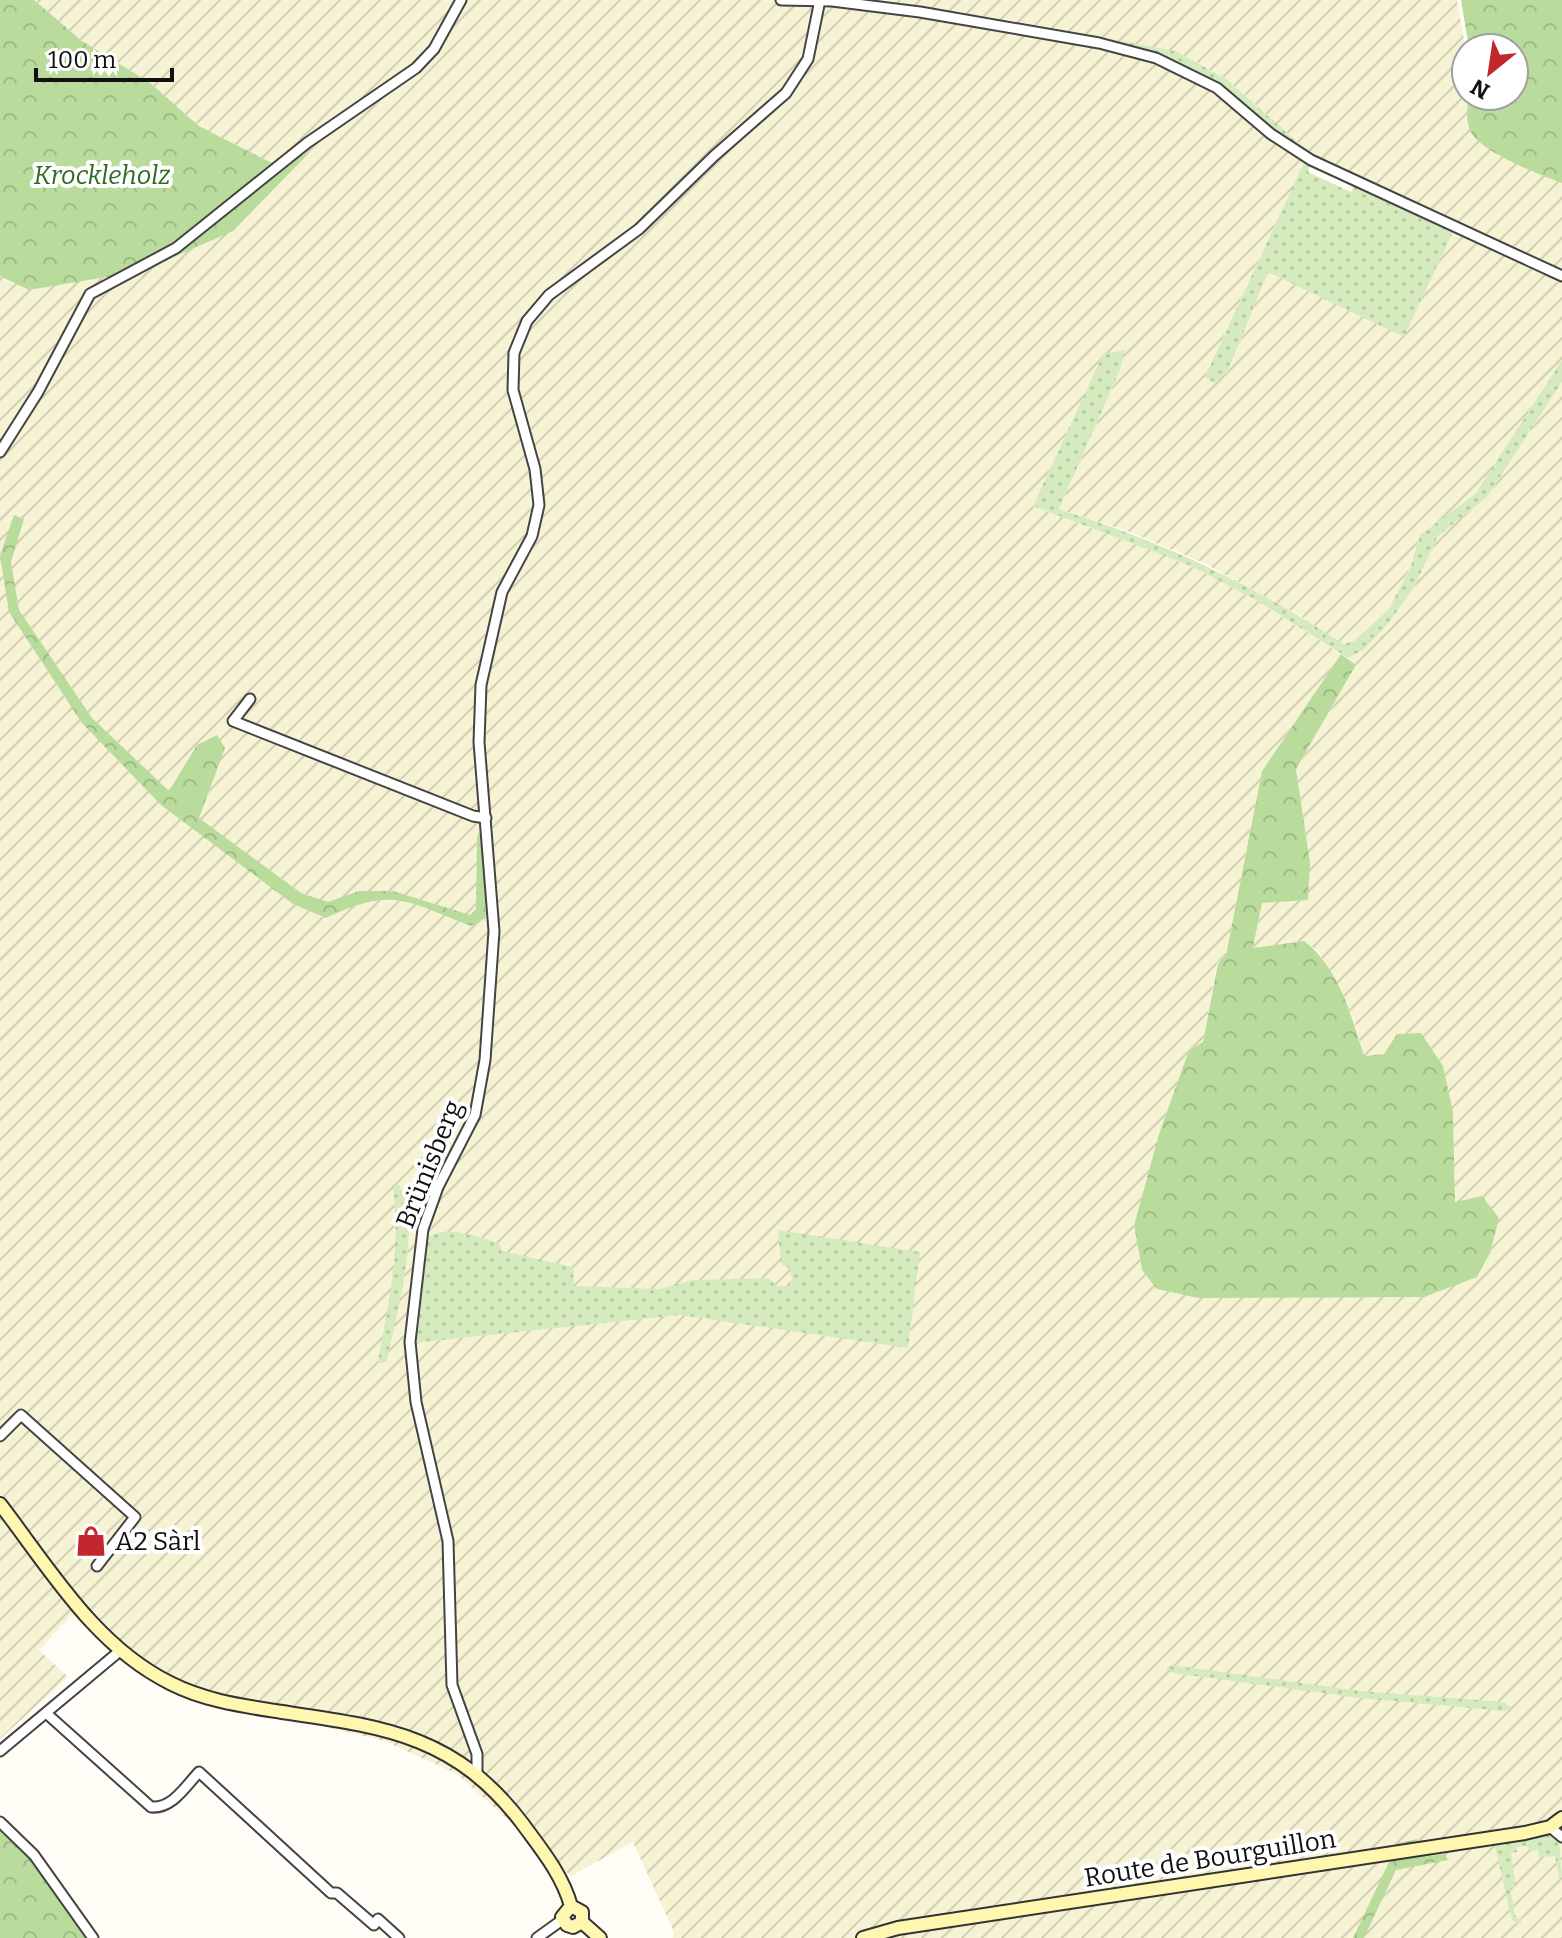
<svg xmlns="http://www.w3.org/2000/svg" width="1562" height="1938" font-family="Bitter,serif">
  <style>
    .farmland { fill: url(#farmland-furrows) }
    .grass { fill: url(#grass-dots) }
    .forest { fill: url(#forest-crowns) }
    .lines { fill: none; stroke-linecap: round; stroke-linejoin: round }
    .minor-casing { stroke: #444; stroke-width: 13 }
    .secondary-casing { stroke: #333; stroke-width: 16 }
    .minor { stroke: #fff; stroke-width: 9 }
    .secondary { stroke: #fff6b0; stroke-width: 12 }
    .labels { text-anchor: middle; stroke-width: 8; stroke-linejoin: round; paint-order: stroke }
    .park-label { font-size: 26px; font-style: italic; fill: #2f6b1f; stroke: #fff }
    .street-label { font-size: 26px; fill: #111; stroke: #fff }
    .poi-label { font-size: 26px; fill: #111; stroke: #fff; text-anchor: start }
  </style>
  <defs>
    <pattern id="farmland-furrows" width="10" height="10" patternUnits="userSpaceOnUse" patternTransform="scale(2)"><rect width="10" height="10" fill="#f6f3d4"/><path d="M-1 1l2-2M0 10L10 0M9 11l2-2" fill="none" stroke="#d2cfb5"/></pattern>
    <pattern id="grass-dots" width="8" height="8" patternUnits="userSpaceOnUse" patternTransform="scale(2)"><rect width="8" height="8" fill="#d5ebbd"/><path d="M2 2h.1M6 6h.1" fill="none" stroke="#b6c8a1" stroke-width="1.8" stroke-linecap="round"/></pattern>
    <pattern id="forest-crowns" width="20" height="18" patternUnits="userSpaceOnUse" patternTransform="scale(2)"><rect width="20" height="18" fill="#b9dc9c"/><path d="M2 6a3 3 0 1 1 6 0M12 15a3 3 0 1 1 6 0" fill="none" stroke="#9ebc85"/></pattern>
  </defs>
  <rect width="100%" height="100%" fill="#fffdf5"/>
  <path class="farmland" d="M 34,0 L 1457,0 L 1466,51 L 1466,96 L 1499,154 L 1562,183 L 1562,273 L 1314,157 L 1228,80 L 1176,51 L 1122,51 L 1152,61 L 1215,91 L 1286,150 L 1305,160 L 1205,377 L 1227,373 L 1307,173 L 1351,193 L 1356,186 L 1562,279 L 1562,361 L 1475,494 L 1420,535 L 1411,566 L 1389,609 L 1354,641 L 1343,645 L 1299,615 L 1204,563 L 1130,532 L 1059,509 L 1120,370 L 1125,351 L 1103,354 L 1033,506 L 1191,566 L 1256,600 L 1341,654 L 1262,771 L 1226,955 L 1217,963 L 1203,1042 L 1189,1050 L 1159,1134 L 1134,1225 L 1142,1270 L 1455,1202 L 1453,1112 L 1384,1054 L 1364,1056 L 1354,1020 L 1319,952 L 1304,941 L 1253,949 L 1262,903 L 1310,862 L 1296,769 L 1356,666 L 1348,658 L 1363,650 L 1414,587 L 1438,536 L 1487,497 L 1562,382 L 1562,1938 L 673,1938 L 673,1930 L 633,1842 L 571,1876 L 457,1774 L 385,1741 L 168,1690 L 106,1643 L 78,1608 L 39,1650 L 68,1677 L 0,1739 L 0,276 L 30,290 L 307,155 L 272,163 L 199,126 L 149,82 L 82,41 Z"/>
  <g class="grass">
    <path d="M 1036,26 L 1176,51 L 1228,80 L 1314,157 C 1270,135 1237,96 1194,71 C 1148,45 1086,40 1035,29 Z"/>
    <path d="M 1305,160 L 1311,163 L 1308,172 L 1351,192 L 1355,184 L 1453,232 L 1404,337 L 1268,272 L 1227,373 L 1214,383 L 1205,377 Z"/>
    <path d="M 1125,350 L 1120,370 L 1059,509 C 1161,541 1255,585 1343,644 L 1354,641 L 1389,609 L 1411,566 L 1420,535 L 1475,494 L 1562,360 L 1562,382 L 1487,497 L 1438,536 L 1414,587 L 1388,624 L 1363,650 L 1348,658 L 1256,600 L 1191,566 L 1033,506 L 1103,354 Z"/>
    <path d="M 397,1183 C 426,1209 394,1324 387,1361 L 381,1364 L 378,1360 C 389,1301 401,1248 393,1188 Z"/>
    <path d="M 778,1230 L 920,1252 L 908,1348 L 680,1315 L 413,1343 L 422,1244 C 440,1220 475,1237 499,1243 L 502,1251 L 573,1267 L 574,1286 L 659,1289 L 693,1280 L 769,1278 L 777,1286 L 786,1286 L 792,1279 L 790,1269 L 781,1263 Z"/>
    <path d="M 1171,1665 L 1360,1691 L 1502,1702 L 1512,1707 L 1505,1711 L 1359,1698 L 1173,1673 L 1166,1668 Z"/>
    <path d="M 1545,1833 L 1559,1842 L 1562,1876 L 1559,1877 L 1555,1856 L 1539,1857 L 1538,1850 L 1529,1851 L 1527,1846 L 1517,1847 L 1517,1852 L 1511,1853 L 1516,1886 L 1510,1888 L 1516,1919 L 1522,1918 L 1520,1924 L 1512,1920 L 1494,1842 Z"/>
  </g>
  <g class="forest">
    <path d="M 0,0 L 34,0 L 82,41 L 149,82 L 199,126 L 272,163 L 308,154 L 233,231 L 142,271 L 29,290 L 0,276 Z"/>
    <path d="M 1461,0 L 1562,0 L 1562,183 C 1538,174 1486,154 1472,134 C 1465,122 1467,108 1469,96 L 1514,96 L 1514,48 L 1469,48 Z"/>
    <path d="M 14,515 L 24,519 L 11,562 L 19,610 L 92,718 L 169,791 L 197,745 L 217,735 L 225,748 L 199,818 L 301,893 L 328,902 L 359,891 L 393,891 L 470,915 L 476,909 L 477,837 L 481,829 L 486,918 L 471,926 C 405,901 394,886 326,918 L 293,904 L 161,805 L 82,723 L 9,612 L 0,555 Z"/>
    <path d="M 1341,654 L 1356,665 L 1296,769 L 1310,862 L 1308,900 L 1262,903 L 1253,948 L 1304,941 C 1338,966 1352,1017 1364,1056 L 1384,1054 L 1397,1034 L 1421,1033 L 1443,1066 L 1453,1112 L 1455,1202 L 1482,1196 L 1499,1218 L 1490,1253 L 1477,1277 L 1424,1297 L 1198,1298 L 1157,1289 L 1142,1270 L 1134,1225 L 1159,1134 L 1189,1050 L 1203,1042 L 1218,963 L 1226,955 L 1262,771 Z"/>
    <path d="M 0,1826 L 31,1857 L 89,1938 L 0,1938 Z"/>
    <path d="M 1418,1839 L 1413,1858 L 1445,1854 L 1448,1860 L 1396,1870 L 1364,1938 L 1353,1938 L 1398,1843 Z"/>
  </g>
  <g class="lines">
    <defs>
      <g id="minor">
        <path d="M 781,0 L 832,1 L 920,12 L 1099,43 L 1156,58 L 1217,88 L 1271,134 L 1311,160 L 1562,276"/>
        <path d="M 0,452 L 38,392 L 90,294 L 176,248 L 307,143 L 416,68 L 434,49 L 461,0"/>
        <path d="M 250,699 L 233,721 L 473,816 L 486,818"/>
        <path d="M 0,1436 L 21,1415 L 135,1517 L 97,1566"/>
        <path d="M 46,1713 L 151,1807 C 172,1809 185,1787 199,1772 L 331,1893 L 337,1893 L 374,1925 L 378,1919 L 399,1938"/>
        <path d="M 0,1751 L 121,1650"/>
        <path d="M 477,1774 L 477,1754 L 452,1685 L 448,1541 L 416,1402 L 410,1342 L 423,1229 L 438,1187 L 475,1115 L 485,1060 L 494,931 L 479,742 L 481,685 L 502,592 L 532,536 L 539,505 L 535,469 L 513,390 L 514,353 L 527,321 L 549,295 L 639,229 L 714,156 L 786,93 L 808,59 L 820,0"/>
        <path d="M 0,1822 L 34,1855 L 93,1938"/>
        <path d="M 1550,1827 L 1562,1837"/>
        <path d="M 537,1938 L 562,1920"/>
      </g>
      <g id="secondary">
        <path d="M 0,1504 C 50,1569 95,1646 170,1683 C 205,1701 244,1706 282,1712 C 384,1727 455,1735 522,1823 C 541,1849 562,1874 571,1906 L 582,1912 L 582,1922 L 573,1927 L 567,1925 L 562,1917 L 571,1906"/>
        <path d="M 582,1922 L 600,1938"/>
        <path d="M 863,1938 L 898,1928 L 1525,1833 L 1550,1827 L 1562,1818"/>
      </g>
    </defs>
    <use href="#minor" class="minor-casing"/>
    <use href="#secondary" class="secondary-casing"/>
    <use href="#minor" class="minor"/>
    <use href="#secondary" class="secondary"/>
  </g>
  <defs>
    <symbol id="shop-bare" viewBox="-9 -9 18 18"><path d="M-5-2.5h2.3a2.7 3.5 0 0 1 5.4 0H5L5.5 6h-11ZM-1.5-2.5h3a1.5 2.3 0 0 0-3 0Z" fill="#c4262e" stroke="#fff" stroke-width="2.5" paint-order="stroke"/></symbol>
  </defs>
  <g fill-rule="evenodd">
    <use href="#shop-bare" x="69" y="1519" width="44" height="44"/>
  </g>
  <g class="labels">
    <g class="park-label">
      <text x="102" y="184">Krockleholz</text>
    </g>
    <g class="street-label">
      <text transform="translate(429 1164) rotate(-68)" y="9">Brünisberg</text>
      <text transform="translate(1210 1858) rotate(-9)" y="9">Route de Bourguillon</text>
    </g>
    <g class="poi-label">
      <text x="115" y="1550">A2 Sàrl</text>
    </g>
  </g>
  <g transform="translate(1490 72) rotate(210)"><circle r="38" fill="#ffffff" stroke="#a0a0a0" stroke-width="2"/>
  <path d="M0-6L14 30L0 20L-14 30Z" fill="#c4262e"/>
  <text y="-12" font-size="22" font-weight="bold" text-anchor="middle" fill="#111111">N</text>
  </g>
  <path d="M36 68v12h136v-12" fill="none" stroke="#111111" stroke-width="4"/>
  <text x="48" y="68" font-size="24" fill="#111111" stroke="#ffffff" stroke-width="6" paint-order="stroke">100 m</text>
</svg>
